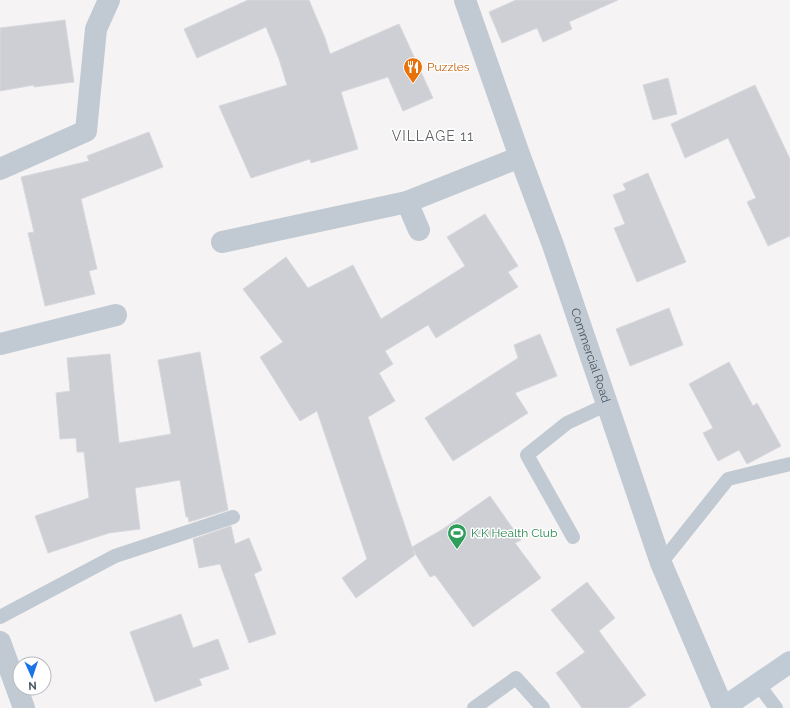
<svg xmlns="http://www.w3.org/2000/svg" width="790" height="708" font-family="Raleway,sans-serif">
  <style>
    .building { fill: #cdcfd5; stroke: #d7d9de }
    .lines { fill: none; stroke-linecap: round; stroke-linejoin: round }
    .lane { stroke: #c1cad2; stroke-width: 14 }
    .street { stroke: #c1cad2; stroke-width: 22 }
    .secondary { stroke: #c1cbd6; stroke-width: 22 }
    .labels { text-anchor: middle; stroke-width: 3; stroke-linejoin: round; paint-order: stroke }
    .food-label { font-size: 12px; fill: #c56008; stroke: #fff; text-anchor: start }
    .street-label { font-size: 12px; fill: #4a5661; stroke: #fff }
    .leisure-label { font-size: 12px; fill: #27864d; stroke: #fff; text-anchor: start }
    .quarter-label { font-size: 14px; letter-spacing: 1px; fill: #5f6368; stroke: #fff }
  </style>
  <rect width="100%" height="100%" fill="#f5f3f3"/>
  <g class="building">
    <path d="M 248,0 L 309,0 L 325,38 L 330,54 L 399,24 L 433,98 L 403,111 L 388,77 L 341,92 L 358,149 L 311,163 L 310,159 L 251,178 L 219,106 L 287,85 L 279,59 L 266,27 L 197,58 L 184,29 Z"/>
    <path d="M 516,0 L 618,0 L 569,22 L 572,29 L 543,42 L 537,28 L 502,43 L 489,12 Z"/>
    <path d="M 65,20 L 74,82 L 34,87 L 34,85 L 0,91 L 0,28 Z"/>
    <path d="M 668,78 L 677,114 L 653,120 L 643,85 Z"/>
    <path d="M 755,85 L 790,159 L 790,236 L 768,246 L 747,202 L 756,198 L 728,138 L 685,158 L 671,124 Z"/>
    <path d="M 149,132 L 163,167 L 81,199 L 97,269 L 89,271 L 95,294 L 45,306 L 28,233 L 34,232 L 21,177 L 89,161 L 87,156 Z"/>
    <path d="M 648,173 L 686,262 L 637,282 L 614,228 L 625,224 L 613,195 L 626,190 L 623,184 Z"/>
    <path d="M 485,214 L 518,266 L 508,272 L 518,287 L 436,338 L 428,325 L 385,351 L 393,364 L 379,373 L 395,401 L 368,417 L 412,547 L 443,529 L 490,496 L 521,540 L 515,543 L 541,578 L 473,627 L 435,575 L 430,577 L 413,550 L 415,555 L 356,598 L 342,578 L 367,559 L 317,411 L 300,421 L 260,357 L 283,342 L 243,289 L 286,257 L 308,288 L 353,265 L 381,319 L 465,266 L 447,237 Z"/>
    <path d="M 669,308 L 683,345 L 630,366 L 616,329 Z"/>
    <path d="M 540,334 L 557,376 L 515,393 L 528,413 L 453,461 L 425,418 L 518,358 L 514,345 Z"/>
    <path d="M 200,352 L 228,510 L 189,522 L 188,517 L 186,517 L 180,480 L 135,488 L 140,529 L 109,533 L 48,553 L 35,516 L 89,498 L 84,452 L 77,452 L 76,438 L 60,439 L 56,393 L 70,391 L 67,358 L 110,354 L 119,443 L 171,434 L 158,360 Z"/>
    <path d="M 729,362 L 753,406 L 757,403 L 781,446 L 747,464 L 739,450 L 718,461 L 703,433 L 713,428 L 689,384 Z"/>
    <path d="M 231,526 L 235,544 L 249,538 L 262,570 L 254,574 L 276,634 L 249,643 L 220,564 L 199,568 L 193,539 Z"/>
    <path d="M 587,582 L 615,618 L 599,631 L 646,695 L 628,708 L 582,708 L 556,673 L 585,652 L 551,610 Z"/>
    <path d="M 181,614 L 193,648 L 218,639 L 229,669 L 199,679 L 202,685 L 155,702 L 130,632 Z"/>
  </g>
  <g class="lines">
    <g class="lane">
      <path d="M 573,537 L 527,455 L 567,423 L 608,404"/>
      <path d="M 661,563 L 728,479 L 790,464"/>
      <path d="M 0,617 L 115,556 L 233,517"/>
      <path d="M 758,684 L 776,708"/>
      <path d="M 474,708 L 516,678 L 543,708"/>
    </g>
    <g class="street">
      <path id="s1" d="M 465,0 L 520,157 L 553,245 L 661,563 L 723,708"/>
      <path d="M 0,169 L 86,131 L 96,29 L 109,0"/>
      <path d="M 419,230 L 407,202 L 520,157"/>
      <path d="M 222,242 L 407,202"/>
      <path d="M 0,344 L 116,315"/>
      <path d="M 0,642 L 24,708"/>
    </g>
    <path class="secondary" d="M 723,708 L 790,662"/>
  </g>
  <defs>
    <symbol id="restaurant-pin" viewBox="-11 -11 22 30"><path d="M0 17L-7.5 6A9.5 9.5 0 1 1 7.5 6Z" fill="#e8710a" stroke="#fff"/><path d="M-5-6h1v4h1v-4h1v4h1v-4h1v5L-1.5 .5V6h-2V.5L-5-1ZM5-6V6H3V1.5H1.5Q1.5-4 5-6Z" fill="#fff"/></symbol>
    <symbol id="stadium-pin" viewBox="-11 -11 22 30"><path d="M0 17L-7.5 6A9.5 9.5 0 1 1 7.5 6Z" fill="#2e9e5b" stroke="#fff"/><path d="M0-5a6.5 5 0 1 0 0 10a6.5 5 0 1 0 0-10ZM-3.5-1.8h7v3.6h-7Z" fill="#fff"/></symbol>
  </defs>
  <g fill-rule="evenodd">
    <use href="#restaurant-pin" x="402" y="56" width="22" height="30"/>
    <use href="#stadium-pin" x="446" y="522" width="22" height="30"/>
  </g>
  <g class="labels">
    <g class="food-label">
      <text x="427" y="71">Puzzles</text>
    </g>
    <g class="street-label">
      <text dy="4" stroke="none"><textPath href="#s1" startOffset="377">Commercial Road</textPath></text>
    </g>
    <g class="leisure-label">
      <text x="471" y="537">K.K Health Club</text>
    </g>
    <g class="quarter-label">
      <text x="433" y="141">VILLAGE 11</text>
    </g>
  </g>
  <g transform="translate(32 676) rotate(177)"><circle r="19" fill="#ffffff" stroke="#b7bbc0"/>
  <path d="M0-3L7 15L0 10L-7 15Z" fill="#1a73e8"/>
  <text y="-6" font-size="11" font-weight="bold" text-anchor="middle" fill="#4a5661">N</text>
  </g>
</svg>
